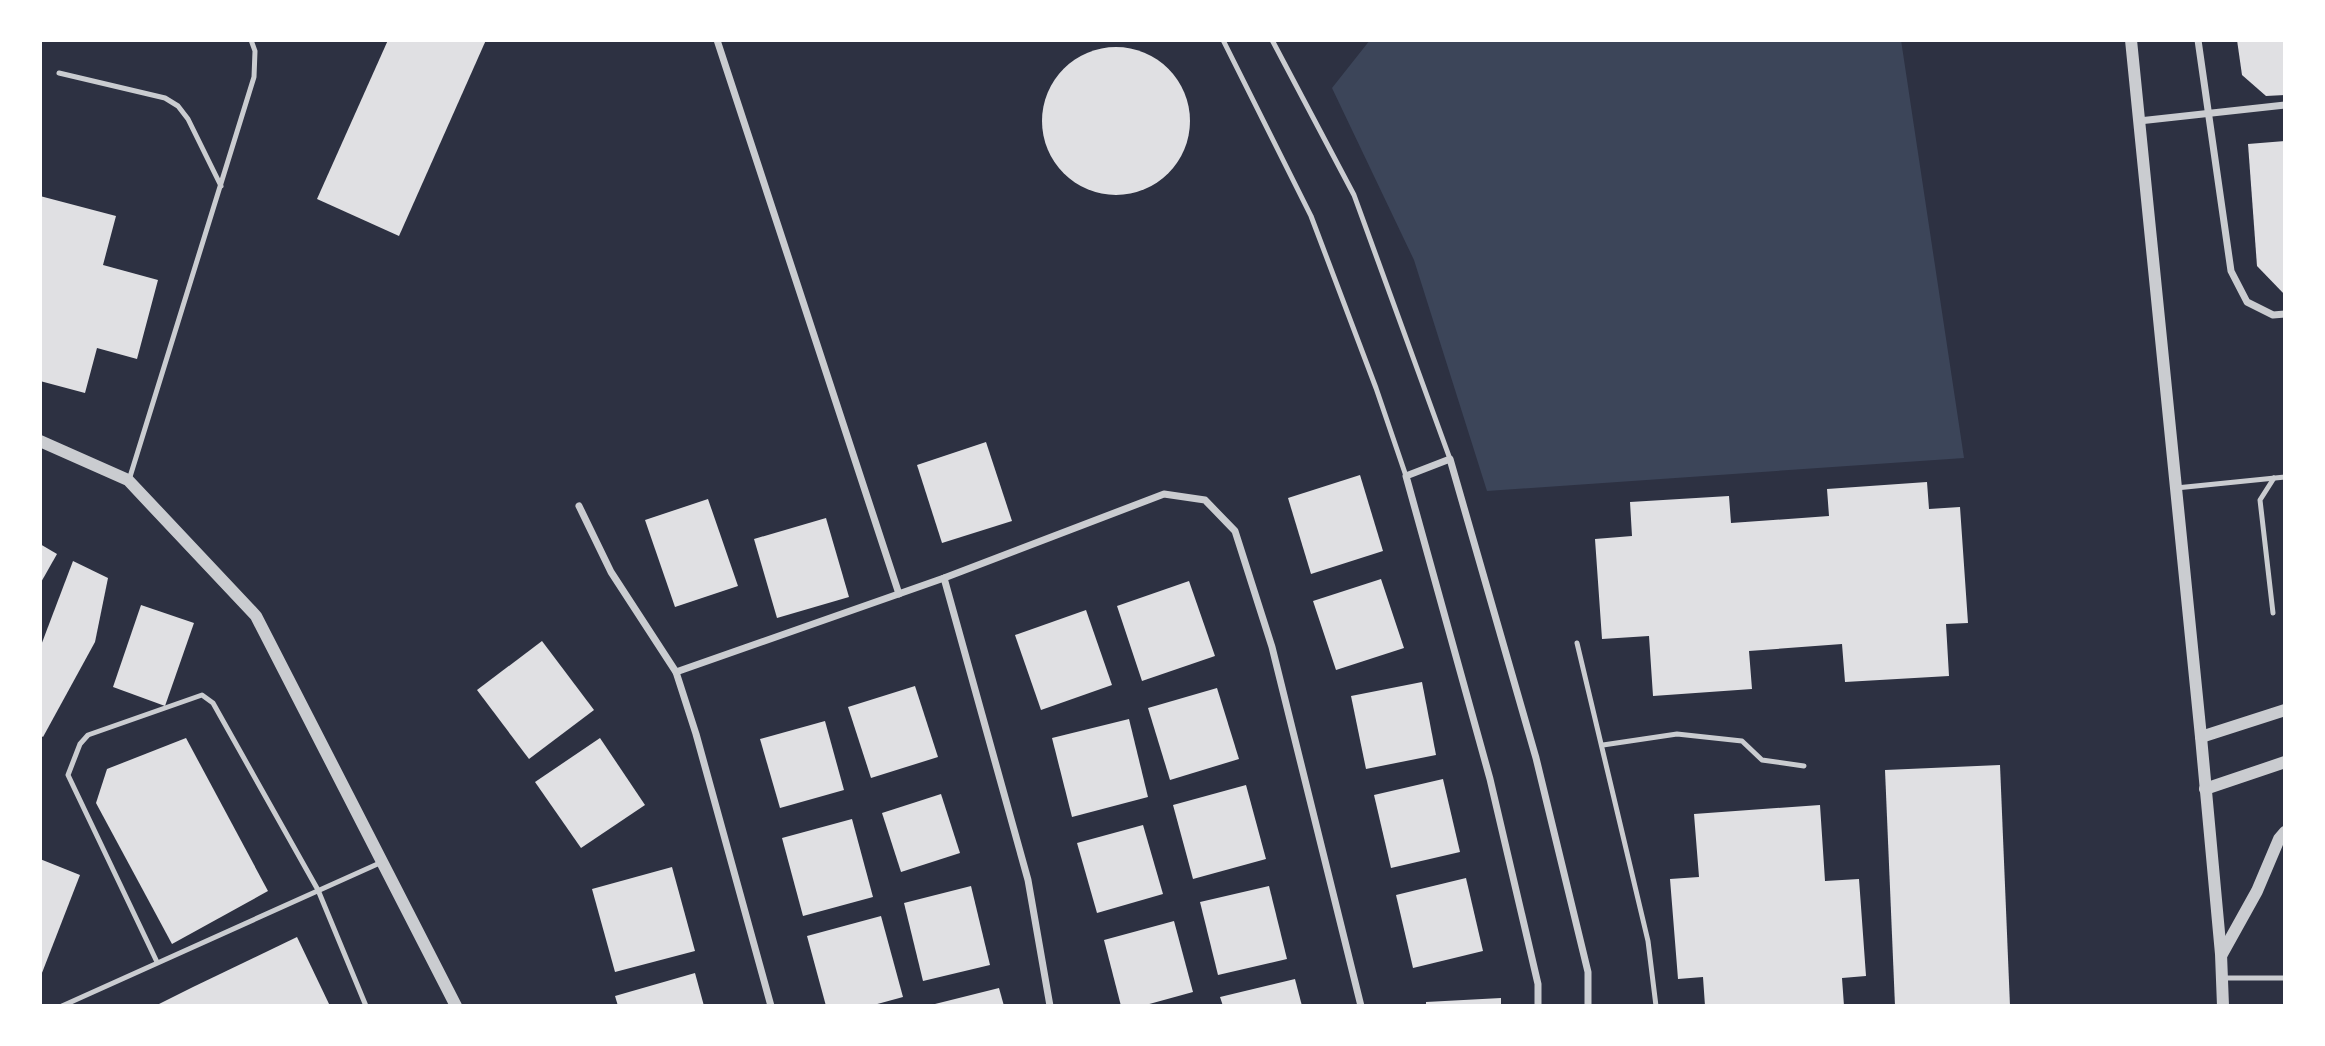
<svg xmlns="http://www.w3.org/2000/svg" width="2325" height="1046" font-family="Figtree,sans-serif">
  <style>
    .green { fill: #3c4559 }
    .building { fill: #e0e0e3 }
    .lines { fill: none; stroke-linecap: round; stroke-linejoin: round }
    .service { stroke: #caccd0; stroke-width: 5 }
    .minor { stroke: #caccd0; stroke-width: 7 }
    .tertiary { stroke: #caccd0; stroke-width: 12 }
  </style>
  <rect width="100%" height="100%" fill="#2d3142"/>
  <path class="green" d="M 1370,40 L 1901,40 L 1964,458 L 1487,491 L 1414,260 L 1332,88 Z"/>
  <g class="building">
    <path d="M 388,40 L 486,40 L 399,236 L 317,199 Z"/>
    <path d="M 2237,40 L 2285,40 L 2285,95 L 2266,96 L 2242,75 Z"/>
    <circle cx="1116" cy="121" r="74"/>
    <path d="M 2285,141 L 2285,295 L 2257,266 L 2248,144 Z"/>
    <path d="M 40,196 L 116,216 L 103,265 L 158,280 L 137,359 L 97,348 L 85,393 L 40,381 Z"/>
    <path d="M 986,442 L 1012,521 L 942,543 L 917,465 Z"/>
    <path d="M 1360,475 L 1383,551 L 1311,574 L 1288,498 Z"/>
    <path d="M 1927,482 L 1929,509 L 1960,507 L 1968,623 L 1946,624 L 1949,676 L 1845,682 L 1842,644 L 1749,651 L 1752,689 L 1653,696 L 1649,636 L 1602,639 L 1595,539 L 1632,536 L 1630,502 L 1729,496 L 1731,523 L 1829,516 L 1827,489 Z"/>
    <path d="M 708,499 L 738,586 L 675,607 L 645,520 Z"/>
    <path d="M 826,518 L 849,597 L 777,618 L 754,539 Z"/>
    <path d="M 40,544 L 57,554 L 40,584 Z"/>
    <path d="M 73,561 L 108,578 L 95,642 L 43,737 L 40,735 L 40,648 Z"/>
    <path d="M 1381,579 L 1404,648 L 1336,670 L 1313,601 Z"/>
    <path d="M 1189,581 L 1215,656 L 1142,681 L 1117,606 Z"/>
    <path d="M 141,605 L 194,623 L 165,706 L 113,687 Z"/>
    <path d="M 1086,610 L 1112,685 L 1041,710 L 1015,635 Z"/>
    <path d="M 542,641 L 594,710 L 529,759 L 477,690 Z"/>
    <path d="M 1422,682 L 1436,755 L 1366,769 L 1351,696 Z"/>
    <path d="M 915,686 L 938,757 L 871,778 L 848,707 Z"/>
    <path d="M 1217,688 L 1239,759 L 1170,780 L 1148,708 Z"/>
    <path d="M 1129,719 L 1148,797 L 1072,817 L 1052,738 Z"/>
    <path d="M 825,721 L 844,790 L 780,808 L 760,739 Z"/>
    <path d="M 186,738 L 268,891 L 172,944 L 96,803 L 107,769 Z"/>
    <path d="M 600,738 L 645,805 L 581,848 L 535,782 Z"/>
    <path d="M 2000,765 L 2010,1006 L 1895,1006 L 1885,770 Z"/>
    <path d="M 1443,779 L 1460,852 L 1391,868 L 1374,795 Z"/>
    <path d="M 1246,785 L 1266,859 L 1193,879 L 1173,805 Z"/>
    <path d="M 941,794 L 960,853 L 901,872 L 882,813 Z"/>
    <path d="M 1820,805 L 1825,881 L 1859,879 L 1866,976 L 1842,978 L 1844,1006 L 1705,1006 L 1703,977 L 1678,979 L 1670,879 L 1699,877 L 1694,814 Z"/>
    <path d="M 852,819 L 873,897 L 803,916 L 782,838 Z"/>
    <path d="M 1143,825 L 1163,894 L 1097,913 L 1077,843 Z"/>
    <path d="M 40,859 L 80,875 L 40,978 Z"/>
    <path d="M 672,867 L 695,951 L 615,972 L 592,889 Z"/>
    <path d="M 1466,878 L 1483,951 L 1413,968 L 1396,895 Z"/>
    <path d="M 971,886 L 990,965 L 923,981 L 904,903 Z"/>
    <path d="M 1269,886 L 1287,959 L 1218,975 L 1200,902 Z"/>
    <path d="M 881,916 L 903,997 L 870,1006 L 826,1006 L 807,936 Z"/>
    <path d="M 1174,921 L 1193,992 L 1142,1006 L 1121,1006 L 1104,940 Z"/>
    <path d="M 297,937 L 330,1006 L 155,1006 L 193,987 Z"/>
    <path d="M 695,973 L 704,1006 L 618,1006 L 615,996 Z"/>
    <path d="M 1295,979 L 1302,1006 L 1223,1006 L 1220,997 Z"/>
    <path d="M 999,988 L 1004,1006 L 931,1006 L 931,1005 Z"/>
    <path d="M 1501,998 L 1501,1006 L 1426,1006 L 1426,1002 Z"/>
  </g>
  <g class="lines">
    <g class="service">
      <path d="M 1223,40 L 1311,216 L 1376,388 L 1406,476"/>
      <path d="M 1272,40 L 1354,195 L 1450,459"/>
      <path d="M 59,73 L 165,98 L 178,106 L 188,119 L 221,186"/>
      <path d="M 129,480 L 254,77 L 255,51 L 251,40"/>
      <path d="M 2176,488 L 2285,477"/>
      <path d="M 2273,613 L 2260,500 L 2274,478"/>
      <path d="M 1577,643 L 1648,941 L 1656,1006"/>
      <path d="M 1603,745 L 1677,734 L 1742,741 L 1762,760 L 1804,766"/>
      <path d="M 157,962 L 68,775 L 80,744 L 88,735 L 202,695 L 213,703 L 318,890 L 366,1006"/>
      <path d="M 2223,978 L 2285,978"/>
      <path d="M 62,1006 L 382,862"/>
    </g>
    <g class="minor">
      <path d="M 717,40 L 899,594"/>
      <path d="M 2198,40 L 2231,271 L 2247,302 L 2273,315 L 2285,314"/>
      <path d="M 2139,121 L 2285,105"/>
      <path d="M 579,506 L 611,572 L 676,672 L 696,734 L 771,1006"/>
      <path d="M 944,578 L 1028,880 L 1050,1006"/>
      <path d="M 676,672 L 944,578 L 1164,494 L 1205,500 L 1235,531 L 1272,647 L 1361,1006"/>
      <path d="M 1538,1006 L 1538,984 L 1490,779 L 1406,476 L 1450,459 L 1536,758 L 1588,972 L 1588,1006"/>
    </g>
    <g class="tertiary">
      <path d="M 2131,40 L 2201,737 L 2221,954 L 2223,1006"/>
      <path d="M 40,441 L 128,480 L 256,616 L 456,1006"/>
      <path d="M 2201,737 L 2285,710"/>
      <path d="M 2205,789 L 2285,762"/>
      <path d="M 2222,954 L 2257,891 L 2279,839 L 2285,832"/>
    </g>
  </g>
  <rect width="2325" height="1046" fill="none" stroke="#ffffff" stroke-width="84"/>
</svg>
